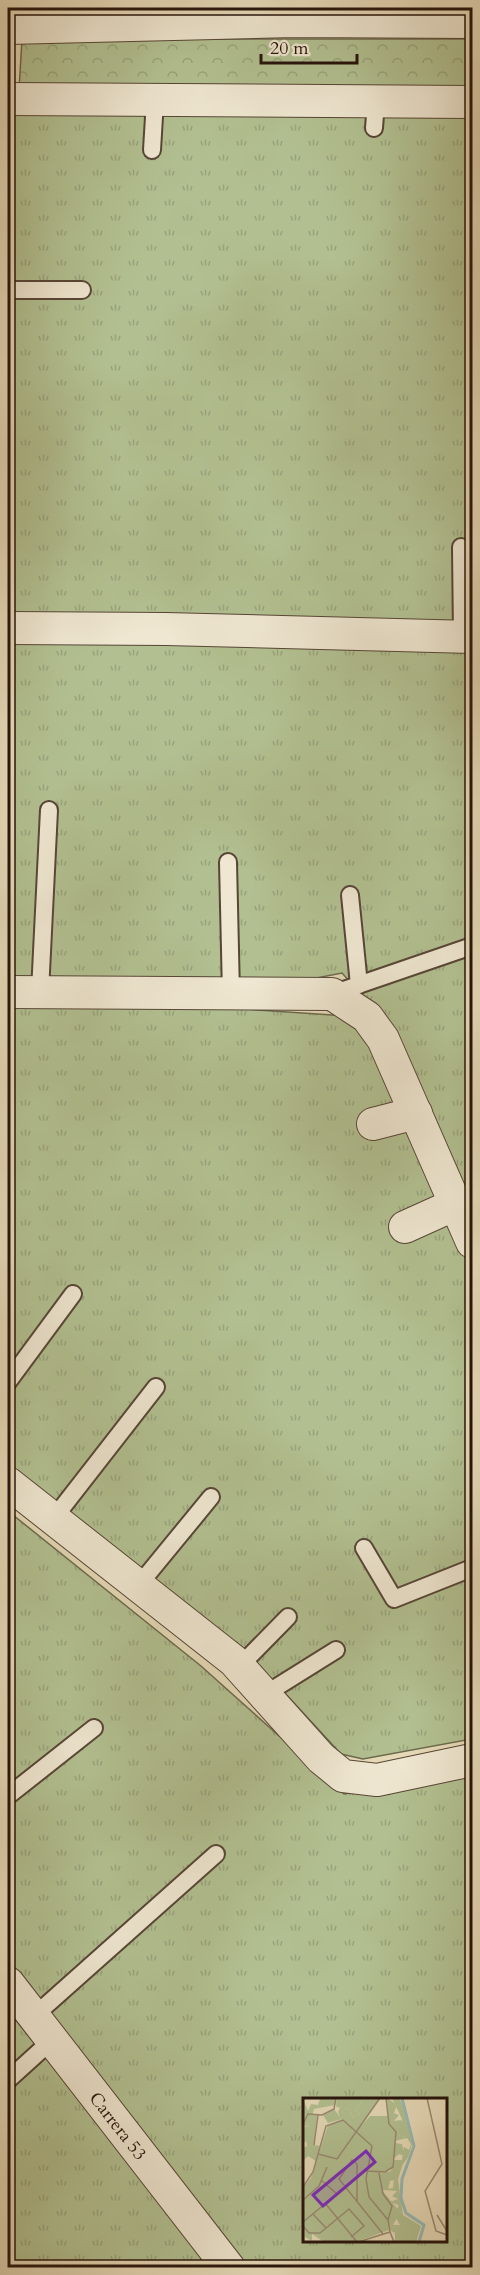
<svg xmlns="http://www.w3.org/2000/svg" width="480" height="2275" font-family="Cardo,serif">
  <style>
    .grass { fill: url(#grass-tufts); stroke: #6c6a4e; stroke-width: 1.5; fill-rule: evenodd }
    .forest { fill: url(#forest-crowns); stroke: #6c6a4e; stroke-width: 1.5 }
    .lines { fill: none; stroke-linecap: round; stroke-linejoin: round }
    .lane-casing { stroke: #574637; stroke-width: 20 }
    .street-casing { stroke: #574637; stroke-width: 34 }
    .lane { stroke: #efe7d1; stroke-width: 16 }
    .street { stroke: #efe7d1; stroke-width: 32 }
    .labels { text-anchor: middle; stroke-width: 6; stroke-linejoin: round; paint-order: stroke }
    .street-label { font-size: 18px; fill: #27140c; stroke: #efe7d1 }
    .inset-river { fill: none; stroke: #97bab5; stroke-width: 3 }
    .inset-road { fill: none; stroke: #9a8b73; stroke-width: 1.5 }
    .view { fill: #7b2cbf; fill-opacity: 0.15; stroke: #7b2cbf; stroke-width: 3 }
    .inset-edge { fill: none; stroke: #27140c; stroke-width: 3 }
  </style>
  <defs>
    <pattern id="grass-tufts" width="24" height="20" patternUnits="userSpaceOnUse" patternTransform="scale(1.5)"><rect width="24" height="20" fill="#b2c091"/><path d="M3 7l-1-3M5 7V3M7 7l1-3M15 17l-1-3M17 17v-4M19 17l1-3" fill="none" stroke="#99a47c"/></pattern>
    <pattern id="forest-crowns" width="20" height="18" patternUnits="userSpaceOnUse" patternTransform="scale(1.5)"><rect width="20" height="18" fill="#b2c091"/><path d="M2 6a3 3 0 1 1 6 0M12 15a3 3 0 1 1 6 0" fill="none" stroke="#99a47c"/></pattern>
  </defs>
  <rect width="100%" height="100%" fill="#e6dab8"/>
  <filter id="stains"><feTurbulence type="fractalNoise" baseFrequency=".00333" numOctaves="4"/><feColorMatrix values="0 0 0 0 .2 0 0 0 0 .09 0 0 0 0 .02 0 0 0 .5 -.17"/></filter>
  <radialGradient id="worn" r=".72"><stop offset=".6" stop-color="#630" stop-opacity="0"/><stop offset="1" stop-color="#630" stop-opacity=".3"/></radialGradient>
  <g class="grass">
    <path d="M 13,106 L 472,107 L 472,623 L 11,615 Z"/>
    <path d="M 8,637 L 472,647 L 472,1205 L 388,1024 L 342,973 L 306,980 L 8,978 Z"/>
    <path d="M 201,1006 L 347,1016 L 376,1050 L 472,1268 L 472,1739 L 363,1759 L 341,1754 L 284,1692 L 8,1467 L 8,1007 Z"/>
    <path d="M 8,1511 L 201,1666 L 344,1794 L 472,1768 L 472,2267 L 246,2267 L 8,1959 ZM 304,2100 L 446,2100 L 446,2240 L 304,2240 Z"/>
    <path d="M 8,2010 L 211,2267 L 8,2267 Z"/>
  </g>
  <path class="forest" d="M 22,39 L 472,39 L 472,89 L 19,90 Z"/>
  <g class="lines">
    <defs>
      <g id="lane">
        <path d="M 374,128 L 376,102"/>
        <path d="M 152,150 L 155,100"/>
        <path d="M 8,290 L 82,290"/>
        <path d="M 461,547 L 462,637"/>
        <path d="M 228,862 L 231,994"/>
        <path d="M 350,895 L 359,985"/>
        <path d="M 40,992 L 49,810"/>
        <path d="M 332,994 L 472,946"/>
        <path d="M 8,1382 L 73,1294"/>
        <path d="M 54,1518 L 156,1387"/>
        <path d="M 364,1548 L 394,1599 L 472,1568"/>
        <path d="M 138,1586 L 211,1497"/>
        <path d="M 239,1667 L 288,1617"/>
        <path d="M 264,1695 L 336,1650"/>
        <path d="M 8,1796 L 94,1728"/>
        <path d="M 33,2017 L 216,1854"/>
        <path d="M 8,2080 L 51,2041"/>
      </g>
      <g id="street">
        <path d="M 8,28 L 294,21 L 472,22"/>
        <path d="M 8,99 L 472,102"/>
        <path d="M 8,628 L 166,629 L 472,637"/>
        <path d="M 8,992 L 332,994 L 367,1017 L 383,1039 L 472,1242"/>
        <path d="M 373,1124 L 416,1113"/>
        <path d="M 405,1227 L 456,1204"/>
        <path d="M 8,1483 L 234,1661 L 321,1758 L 343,1776 L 377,1780 L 472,1760"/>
        <path d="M 8,1983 L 229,2268"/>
      </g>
    </defs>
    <use href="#lane" class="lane-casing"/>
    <use href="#street" class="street-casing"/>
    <use href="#lane" class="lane"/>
    <use href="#street" class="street"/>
  </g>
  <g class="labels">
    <g class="street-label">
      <text transform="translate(118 2126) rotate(52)" y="6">Carrera 53</text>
    </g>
  </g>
  <g transform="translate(303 2098)">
    <rect width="144" height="144" fill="#e6dab8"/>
    <path d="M 34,0 L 41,0 L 41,10 L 47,11 L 50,20 L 57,16 L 52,12 L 61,0 L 77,0 L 59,27 L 67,18 L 85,18 L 84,0 L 94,7 L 91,15 L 96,17 L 91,23 L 98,22 L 98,28 L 104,33 L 103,39 L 92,37 L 92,45 L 99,46 L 102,58 L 96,56 L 90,61 L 89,70 L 76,76 L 88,73 L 91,62 L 101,62 L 95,81 L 87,83 L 85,92 L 79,92 L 97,114 L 90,127 L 97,127 L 87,132 L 84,122 L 86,132 L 52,144 L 21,144 L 9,136 L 9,143 L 2,139 L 1,144 L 0,90 L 8,80 L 25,27 L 39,21 L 25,25 L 20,17 L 31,11 L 37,19 L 35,14 L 38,8 L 33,7 ZM 8,16 L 14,17 L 11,47 L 17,48 L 13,63 L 5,58 L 0,63 L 0,50 L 4,48 L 3,43 L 0,45 L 0,30 L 7,27 Z" fill="#b2c091"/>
    <path d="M 0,0 L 5,13 L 8,6 L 15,7 L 17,1 L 33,0 L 32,7 L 11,11 L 7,27 L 0,29 ZM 37,0 L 61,0 L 52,12 L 57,16 L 50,20 L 47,11 L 33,9 ZM 89,0 L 96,0 L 99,5 L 109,46 L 105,59 L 98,69 L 101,49 L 106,52 L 108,46 L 104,40 L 92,43 L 93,37 L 103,39 L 104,33 L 97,28 L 99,21 ZM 91,81 L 95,81 L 100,117 L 118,128 L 113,144 L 92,144 L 92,135 L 87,132 L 97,127 L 90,115 L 98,115 L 94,111 L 96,107 L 87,104 L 95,101 L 89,98 L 94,93 L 79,92 L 90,90 Z" fill="#b2c091"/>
    <path class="inset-river" d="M 99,0 L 111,48 L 99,81 L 98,100 L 103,115 L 121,127 L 116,144"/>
    <path class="inset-road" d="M 124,0 L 139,66 L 122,93 L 133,133 L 144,137M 0,26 L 5,16 L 19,17 L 31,11 L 33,0M 11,47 L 15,17M 15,56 L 34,61 L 77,0M 64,73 L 82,74 L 90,69 L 93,34 L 86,26 L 83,0M 76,75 L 80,96 L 89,108 L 85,122 L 87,134M 0,89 L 10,74 L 23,28 L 40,22 L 69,48 L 63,81 L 66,99 L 85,122M 0,102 L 16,88 L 24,69M 54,103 L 54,66 L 49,62 L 36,81 L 80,136M 22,105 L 54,144M 10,116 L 23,130M 134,117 L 144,133M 0,124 L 34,96 L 18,82M 0,128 L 6,135 L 17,135 L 46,111 L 61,128 L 48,139M 55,144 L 87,134 L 91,144"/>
    <path class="view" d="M 63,53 L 72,64 L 20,108 L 10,97 Z"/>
    <rect width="144" height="144" class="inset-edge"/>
  </g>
  <rect width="480" height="2275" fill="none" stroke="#e6dab8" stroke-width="30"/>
  <rect x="9" y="9" width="462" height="2257" fill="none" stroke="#27140c" stroke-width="3"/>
  <rect x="15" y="15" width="450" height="2245" fill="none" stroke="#27140c" stroke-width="1.5"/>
  <path d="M261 54v9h96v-9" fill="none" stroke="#27140c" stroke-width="3"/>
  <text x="270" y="54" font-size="18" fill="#27140c" stroke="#efe7d1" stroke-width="4.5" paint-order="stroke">20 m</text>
  <rect width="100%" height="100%" filter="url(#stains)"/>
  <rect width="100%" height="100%" fill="url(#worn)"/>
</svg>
